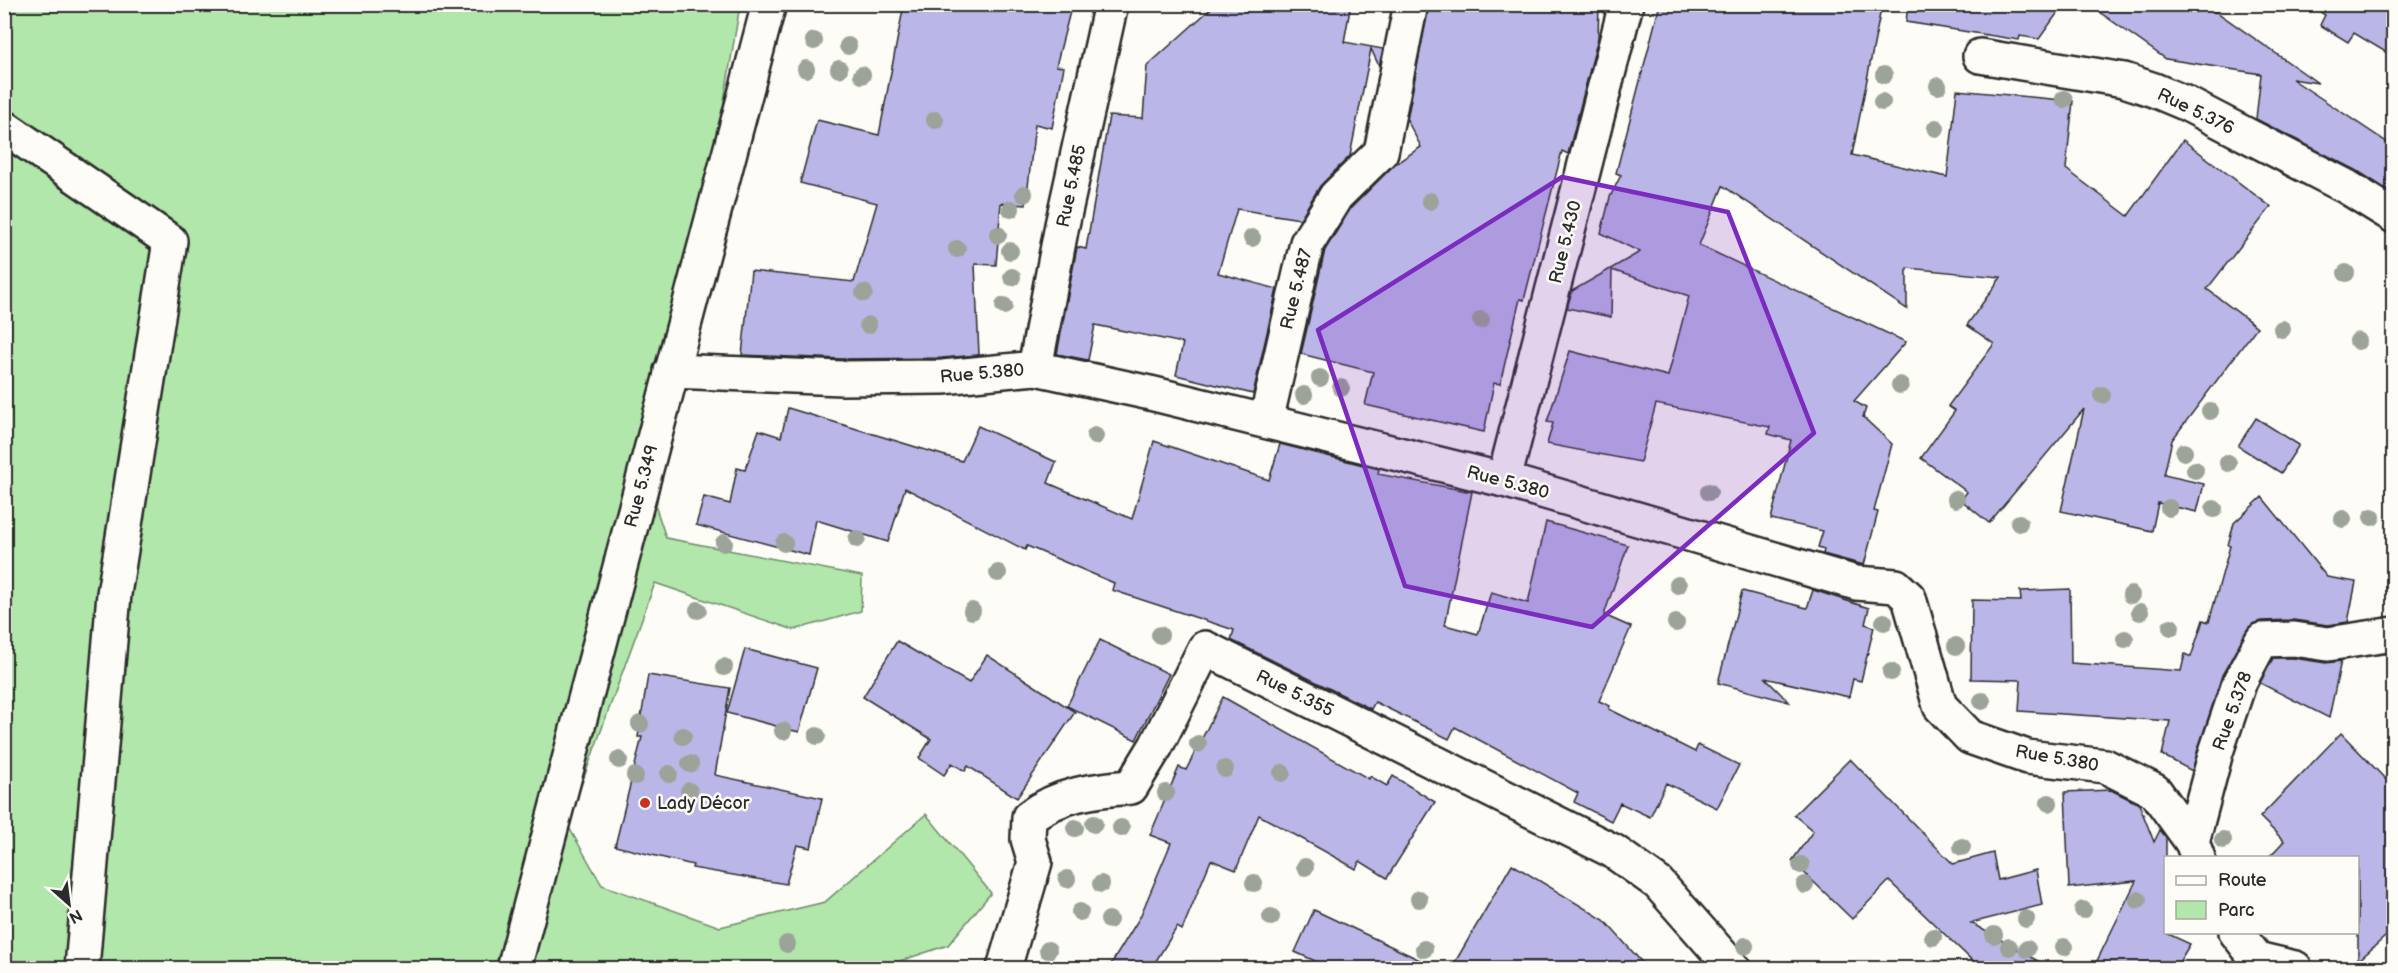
<svg xmlns="http://www.w3.org/2000/svg" width="2398" height="973" font-family="'Balsamiq Sans',sans-serif">
  <style>
    .green { fill: #b1e7aa; stroke: #6e896a; stroke-width: 1.5 }
    .building { fill: #bab6e8; stroke: #2b2b2b; stroke-width: 1.5 }
    .lines { fill: none; stroke-linecap: round; stroke-linejoin: round }
    .street-casing { stroke: #2b2b2b; stroke-width: 38 }
    .street { stroke: #fdfcf7; stroke-width: 33 }
    .tree { fill: #9ca398 }
    .marked { fill: #7b2cbf; fill-opacity: 0.2; stroke: #7b2cbf; stroke-width: 4.5; stroke-linejoin: round }
    .poi-dot { fill: #c8321e; stroke: #fdfcf7; stroke-width: 2 }
    .labels { text-anchor: middle; stroke-width: 5; stroke-linejoin: round; paint-order: stroke }
    .street-label { font-size: 18px; fill: #2b2b2b; stroke: #fdfcf7 }
    .poi-label { font-size: 18px; fill: #2b2b2b; stroke: #fdfcf7; text-anchor: start }
  </style>
  <rect width="100%" height="100%" fill="#fdfcf7"/>
  <filter id="ink" filterUnits="userSpaceOnUse"><feTurbulence type="fractalNoise" baseFrequency=".0167" numOctaves="2"/><feDisplacementMap in="SourceGraphic" scale="12" xChannelSelector="R" yChannelSelector="G"/><feConvolveMatrix kernelMatrix="1 2 1 2 8 2 1 2 1" color-interpolation-filters="sRGB"/></filter>
  <g filter="url(#ink)">
    <path class="green" d="M 5,5 L 740,5 L 656,508 L 666,538 L 862,576 L 861,611 L 794,630 L 655,583 L 567,824 L 602,885 L 720,927 L 825,902 L 926,814 L 991,893 L 948,945 L 879,968 L 5,968 Z"/>
    <g class="building">
      <path d="M 904,4 L 1072,4 L 1056,66 L 1064,67 L 1052,128 L 1035,124 L 1026,205 L 1001,203 L 996,265 L 975,264 L 979,355 L 942,358 L 842,359 L 742,355 L 751,271 L 854,282 L 877,203 L 800,183 L 817,120 L 879,135 Z"/>
      <path d="M 1216,4 L 1351,4 L 1344,42 L 1383,49 L 1379,66 L 1371,49 L 1350,156 L 1320,186 L 1300,219 L 1237,209 L 1218,273 L 1277,289 L 1253,394 L 1176,375 L 1183,343 L 1095,325 L 1088,360 L 1057,354 L 1077,247 L 1086,249 L 1109,116 L 1143,118 L 1147,66 Z"/>
      <path d="M 1429,4 L 1599,4 L 1598,38 L 1568,154 L 1562,151 L 1524,300 L 1520,299 L 1500,384 L 1494,383 L 1484,432 L 1365,405 L 1373,372 L 1301,354 L 1325,250 L 1351,208 L 1395,164 L 1421,147 L 1407,120 Z"/>
      <path d="M 1660,4 L 1882,4 L 1852,155 L 1947,177 L 1957,90 L 2073,101 L 2066,169 L 2128,216 L 2183,140 L 2271,207 L 2207,289 L 2257,327 L 2172,440 L 2164,475 L 2204,484 L 2197,512 L 2158,503 L 2152,531 L 2061,511 L 2084,409 L 1989,523 L 1961,500 L 1967,492 L 1921,458 L 1955,411 L 1948,406 L 1994,344 L 1967,325 L 2001,277 L 1907,268 L 1907,309 L 1723,186 L 1699,245 L 1906,342 L 1854,401 L 1866,408 L 1863,417 L 1892,444 L 1874,511 L 1878,512 L 1864,565 L 1823,554 L 1824,549 L 1818,547 L 1823,531 L 1771,519 L 1791,440 L 1768,434 L 1770,427 L 1656,404 L 1640,462 L 1547,444 L 1553,423 L 1547,422 L 1570,351 L 1668,376 L 1689,296 L 1612,270 L 1611,317 L 1567,308 L 1572,291 L 1640,252 L 1601,233 L 1610,197 L 1621,175 L 1616,173 Z"/>
      <path d="M 1908,4 L 2064,4 L 2039,39 L 2020,36 L 2019,40 L 1906,22 Z"/>
      <path d="M 2088,4 L 2191,4 L 2218,13 L 2318,83 L 2292,79 L 2394,147 L 2394,194 L 2356,170 L 2256,119 L 2261,74 L 2166,59 Z"/>
      <path d="M 2308,4 L 2394,4 L 2394,57 L 2354,33 L 2348,42 L 2320,25 L 2325,15 Z"/>
      <path d="M 788,408 L 962,461 L 978,426 L 1056,462 L 1048,483 L 1132,519 L 1154,441 L 1269,480 L 1280,444 L 1379,469 L 1378,474 L 1472,492 L 1445,625 L 1478,634 L 1491,592 L 1528,603 L 1546,522 L 1628,545 L 1604,615 L 1631,627 L 1599,701 L 1610,706 L 1609,709 L 1695,752 L 1698,745 L 1739,765 L 1717,808 L 1666,783 L 1650,817 L 1620,803 L 1611,821 L 1574,802 L 1578,793 L 1455,727 L 1449,739 L 1375,702 L 1371,709 L 1231,640 L 1234,630 L 1112,590 L 1114,583 L 1027,546 L 1025,550 L 905,488 L 888,542 L 816,520 L 809,555 L 696,525 L 704,497 L 730,504 L 737,468 L 745,470 L 759,430 L 781,437 Z"/>
      <path d="M 2256,418 L 2299,445 L 2281,473 L 2238,446 Z"/>
      <path d="M 2262,497 L 2327,577 L 2356,582 L 2348,622 L 2328,625 L 2293,620 L 2261,621 L 2252,624 L 2222,675 L 2192,771 L 2162,755 L 2170,721 L 2019,711 L 2021,680 L 1971,679 L 1972,600 L 2021,601 L 2020,591 L 2070,589 L 2071,663 L 2181,671 L 2185,654 L 2191,657 L 2203,620 L 2209,622 L 2230,546 L 2228,545 L 2234,523 Z"/>
      <path d="M 1813,590 L 1869,608 L 1865,624 L 1874,627 L 1861,681 L 1853,679 L 1849,697 L 1765,678 L 1789,702 L 1718,683 L 1742,591 L 1807,608 Z"/>
      <path d="M 1100,640 L 1169,674 L 1136,740 L 1067,706 Z"/>
      <path d="M 897,641 L 969,683 L 987,655 L 1075,712 L 1017,798 L 968,766 L 965,771 L 952,763 L 944,775 L 919,758 L 931,739 L 863,697 Z"/>
      <path d="M 745,649 L 817,668 L 799,732 L 727,713 Z"/>
      <path d="M 2273,658 L 2293,658 L 2326,663 L 2341,661 L 2329,718 L 2260,683 Z"/>
      <path d="M 648,675 L 730,688 L 715,775 L 822,798 L 811,848 L 797,845 L 786,884 L 692,868 L 693,865 L 615,846 L 642,737 L 638,737 Z"/>
      <path d="M 1223,697 L 1369,779 L 1370,776 L 1387,786 L 1393,776 L 1435,802 L 1387,878 L 1360,861 L 1356,869 L 1259,815 L 1236,870 L 1211,860 L 1182,930 L 1177,927 L 1151,969 L 1108,969 L 1140,917 L 1171,843 L 1150,835 L 1179,767 L 1186,770 Z"/>
      <path d="M 2341,733 L 2394,788 L 2394,929 L 2358,961 L 2358,858 L 2268,858 L 2284,841 L 2260,817 Z"/>
      <path d="M 1850,759 L 1953,864 L 1993,853 L 1998,880 L 2036,870 L 2042,905 L 1971,923 L 2052,969 L 1981,969 L 1889,881 L 1852,919 L 1792,861 L 1813,831 L 1794,815 Z"/>
      <path d="M 2111,790 L 2139,804 L 2154,842 L 2160,830 L 2166,837 L 2166,933 L 2190,944 L 2175,969 L 2093,969 L 2136,881 L 2069,888 L 2065,792 Z"/>
      <path d="M 1512,864 L 1604,920 L 1648,969 L 1451,969 Z"/>
      <path d="M 1314,910 L 1439,969 L 1333,969 L 1295,952 Z"/>
    </g>
    <g class="lines">
      <defs>
        <g id="street">
          <path d="M 1980,56 L 2124,80 L 2154,90 L 2185,103 L 2347,187 L 2394,216"/>
          <path d="M 4,127 L 170,241 L 114,594 L 82,968"/>
          <path d="M 1035,368 L 1062,225 L 1111,4"/>
          <path d="M 671,371 L 842,378 L 943,377 L 1035,368 L 1150,393 L 1504,480 L 1856,583 L 1896,586 L 1909,598 L 1940,706 L 1970,737 L 2027,757 L 2105,766 L 2155,791 L 2192,842 L 2198,858"/>
          <path d="M 1266,421 L 1307,243 L 1336,196 L 1381,152 L 1411,4"/>
          <path d="M 1504,480 L 1626,4"/>
          <path d="M 2192,842 L 2216,752 L 2240,681 L 2262,640 L 2294,639 L 2328,644 L 2394,634"/>
          <path d="M 2236,932 L 2257,959 L 2295,968"/>
          <path d="M 514,968 L 769,4"/>
          <path d="M 1004,968 L 1035,862 L 1028,839 L 1029,817 C 1059,794 1094,790 1131,787 L 1156,746 L 1205,648 L 1613,851 L 1658,883 L 1733,968"/>
        </g>
      </defs>
      <use href="#street" class="street-casing"/>
      <use href="#street" class="street"/>
    </g>
    <g class="tree">
      <circle cx="814" cy="41" r="9"/>
      <circle cx="848" cy="46" r="9"/>
      <circle cx="806" cy="69" r="9"/>
      <circle cx="839" cy="69" r="9"/>
      <circle cx="862" cy="75" r="9"/>
      <circle cx="1884" cy="75" r="9"/>
      <circle cx="1938" cy="86" r="9"/>
      <circle cx="2064" cy="99" r="9"/>
      <circle cx="1882" cy="102" r="9"/>
      <circle cx="935" cy="120" r="9"/>
      <circle cx="1936" cy="128" r="9"/>
      <circle cx="1024" cy="194" r="9"/>
      <circle cx="1430" cy="201" r="9"/>
      <circle cx="1011" cy="209" r="9"/>
      <circle cx="998" cy="235" r="9"/>
      <circle cx="1252" cy="238" r="9"/>
      <circle cx="957" cy="249" r="9"/>
      <circle cx="1010" cy="251" r="9"/>
      <circle cx="2346" cy="273" r="9"/>
      <circle cx="1012" cy="277" r="9"/>
      <circle cx="864" cy="293" r="9"/>
      <circle cx="1004" cy="306" r="9"/>
      <circle cx="1481" cy="320" r="9"/>
      <circle cx="868" cy="325" r="9"/>
      <circle cx="2282" cy="329" r="9"/>
      <circle cx="2358" cy="341" r="9"/>
      <circle cx="1320" cy="378" r="9"/>
      <circle cx="1900" cy="385" r="9"/>
      <circle cx="1341" cy="388" r="9"/>
      <circle cx="1304" cy="395" r="9"/>
      <circle cx="2102" cy="395" r="9"/>
      <circle cx="2210" cy="411" r="9"/>
      <circle cx="1095" cy="436" r="9"/>
      <circle cx="2184" cy="452" r="9"/>
      <circle cx="2228" cy="463" r="9"/>
      <circle cx="2195" cy="470" r="9"/>
      <circle cx="1709" cy="492" r="9"/>
      <circle cx="1956" cy="499" r="9"/>
      <circle cx="2169" cy="508" r="9"/>
      <circle cx="2214" cy="509" r="9"/>
      <circle cx="2372" cy="517" r="9"/>
      <circle cx="2343" cy="519" r="9"/>
      <circle cx="2019" cy="523" r="9"/>
      <circle cx="857" cy="539" r="9"/>
      <circle cx="724" cy="543" r="9"/>
      <circle cx="784" cy="543" r="9"/>
      <circle cx="998" cy="573" r="9"/>
      <circle cx="1678" cy="585" r="9"/>
      <circle cx="2131" cy="595" r="9"/>
      <circle cx="698" cy="610" r="9"/>
      <circle cx="972" cy="611" r="9"/>
      <circle cx="2140" cy="612" r="9"/>
      <circle cx="1884" cy="622" r="9"/>
      <circle cx="1676" cy="623" r="9"/>
      <circle cx="2171" cy="627" r="9"/>
      <circle cx="1160" cy="635" r="9"/>
      <circle cx="2125" cy="639" r="9"/>
      <circle cx="1956" cy="646" r="9"/>
      <circle cx="724" cy="667" r="9"/>
      <circle cx="1891" cy="672" r="9"/>
      <circle cx="1982" cy="701" r="9"/>
      <circle cx="640" cy="724" r="9"/>
      <circle cx="783" cy="731" r="9"/>
      <circle cx="683" cy="736" r="9"/>
      <circle cx="817" cy="736" r="9"/>
      <circle cx="1198" cy="744" r="9"/>
      <circle cx="619" cy="760" r="9"/>
      <circle cx="690" cy="764" r="9"/>
      <circle cx="1225" cy="769" r="9"/>
      <circle cx="1282" cy="773" r="9"/>
      <circle cx="669" cy="774" r="9"/>
      <circle cx="635" cy="776" r="9"/>
      <circle cx="689" cy="791" r="9"/>
      <circle cx="1166" cy="793" r="9"/>
      <circle cx="2049" cy="803" r="9"/>
      <circle cx="1094" cy="824" r="9"/>
      <circle cx="1075" cy="828" r="9"/>
      <circle cx="1121" cy="828" r="9"/>
      <circle cx="2223" cy="840" r="9"/>
      <circle cx="1962" cy="847" r="9"/>
      <circle cx="1801" cy="865" r="9"/>
      <circle cx="1305" cy="867" r="9"/>
      <circle cx="1067" cy="879" r="9"/>
      <circle cx="1254" cy="883" r="9"/>
      <circle cx="1101" cy="884" r="9"/>
      <circle cx="1805" cy="885" r="9"/>
      <circle cx="1419" cy="899" r="9"/>
      <circle cx="2138" cy="900" r="9"/>
      <circle cx="2083" cy="910" r="9"/>
      <circle cx="1080" cy="912" r="9"/>
      <circle cx="1271" cy="917" r="9"/>
      <circle cx="2026" cy="919" r="9"/>
      <circle cx="1109" cy="920" r="9"/>
      <circle cx="1994" cy="935" r="9"/>
      <circle cx="1933" cy="937" r="9"/>
      <circle cx="787" cy="944" r="9"/>
      <circle cx="1745" cy="946" r="9"/>
      <circle cx="2009" cy="947" r="9"/>
      <circle cx="2064" cy="947" r="9"/>
      <circle cx="1424" cy="949" r="9"/>
      <circle cx="2027" cy="949" r="9"/>
      <circle cx="1048" cy="950" r="9"/>
    </g>
  </g>
  <path class="marked" d="M 1562,177 L 1728,212 L 1814,433 L 1592,627 L 1405,586 L 1318,330 Z"/>
  <circle class="poi-dot" cx="645" cy="803" r="6"/>
  <g class="labels">
    <g class="street-label">
      <text transform="translate(2196 111) rotate(26)" y="6">Rue 5.376</text>
      <text transform="translate(1071 186) rotate(-78)" y="6">Rue 5.485</text>
      <text transform="translate(1565 242) rotate(-76)" y="6">Rue 5.430</text>
      <text transform="translate(1296 289) rotate(-76)" y="6">Rue 5.487</text>
      <text transform="translate(982 373) rotate(-5)" y="6">Rue 5.380</text>
      <text transform="translate(1508 482) rotate(15)" y="6">Rue 5.380</text>
      <text transform="translate(641 486) rotate(-75)" y="6">Rue 5.349</text>
      <text transform="translate(1295 693) rotate(26)" y="6">Rue 5.355</text>
      <text transform="translate(2232 711) rotate(-70)" y="6">Rue 5.378</text>
      <text transform="translate(2057 758) rotate(10)" y="6">Rue 5.380</text>
    </g>
    <g class="poi-label">
      <text x="657" y="809">Lady Décor</text>
    </g>
  </g>
  <rect width="2398" height="973" fill="none" stroke="#fdfcf7" stroke-width="24"/>
  <rect x="12" y="12" width="2374" height="949" fill="none" stroke="#2b2b2b" stroke-width="2" filter="url(#ink)"/>
  <rect x="2164" y="856" width="195" height="78" fill="#fdfcf7" stroke="#a9a8a5" stroke-width="1.5"/>
  <rect x="2176" y="876" width="30" height="9" fill="#fdfcf7" stroke="#a9a8a5" stroke-width="1.5"/>
  <text x="2218" y="886" font-size="18" fill="#2b2b2b">Route</text>
  <rect x="2176" y="901" width="30" height="18" fill="#b1e7aa" stroke="#a9a8a5" stroke-width="1.5"/>
  <text x="2218" y="916" font-size="18" fill="#2b2b2b">Parc</text>
  <g transform="translate(69 904) rotate(152)" stroke="#fdfcf7" stroke-width="4.5" paint-order="stroke">
  <path d="M0-4.5L10 22L0 15L-10 22Z" fill="#2b2b2b"/>
  <text y="-9" font-size="16" font-weight="bold" text-anchor="middle" fill="#2b2b2b">N</text>
  </g>
</svg>
